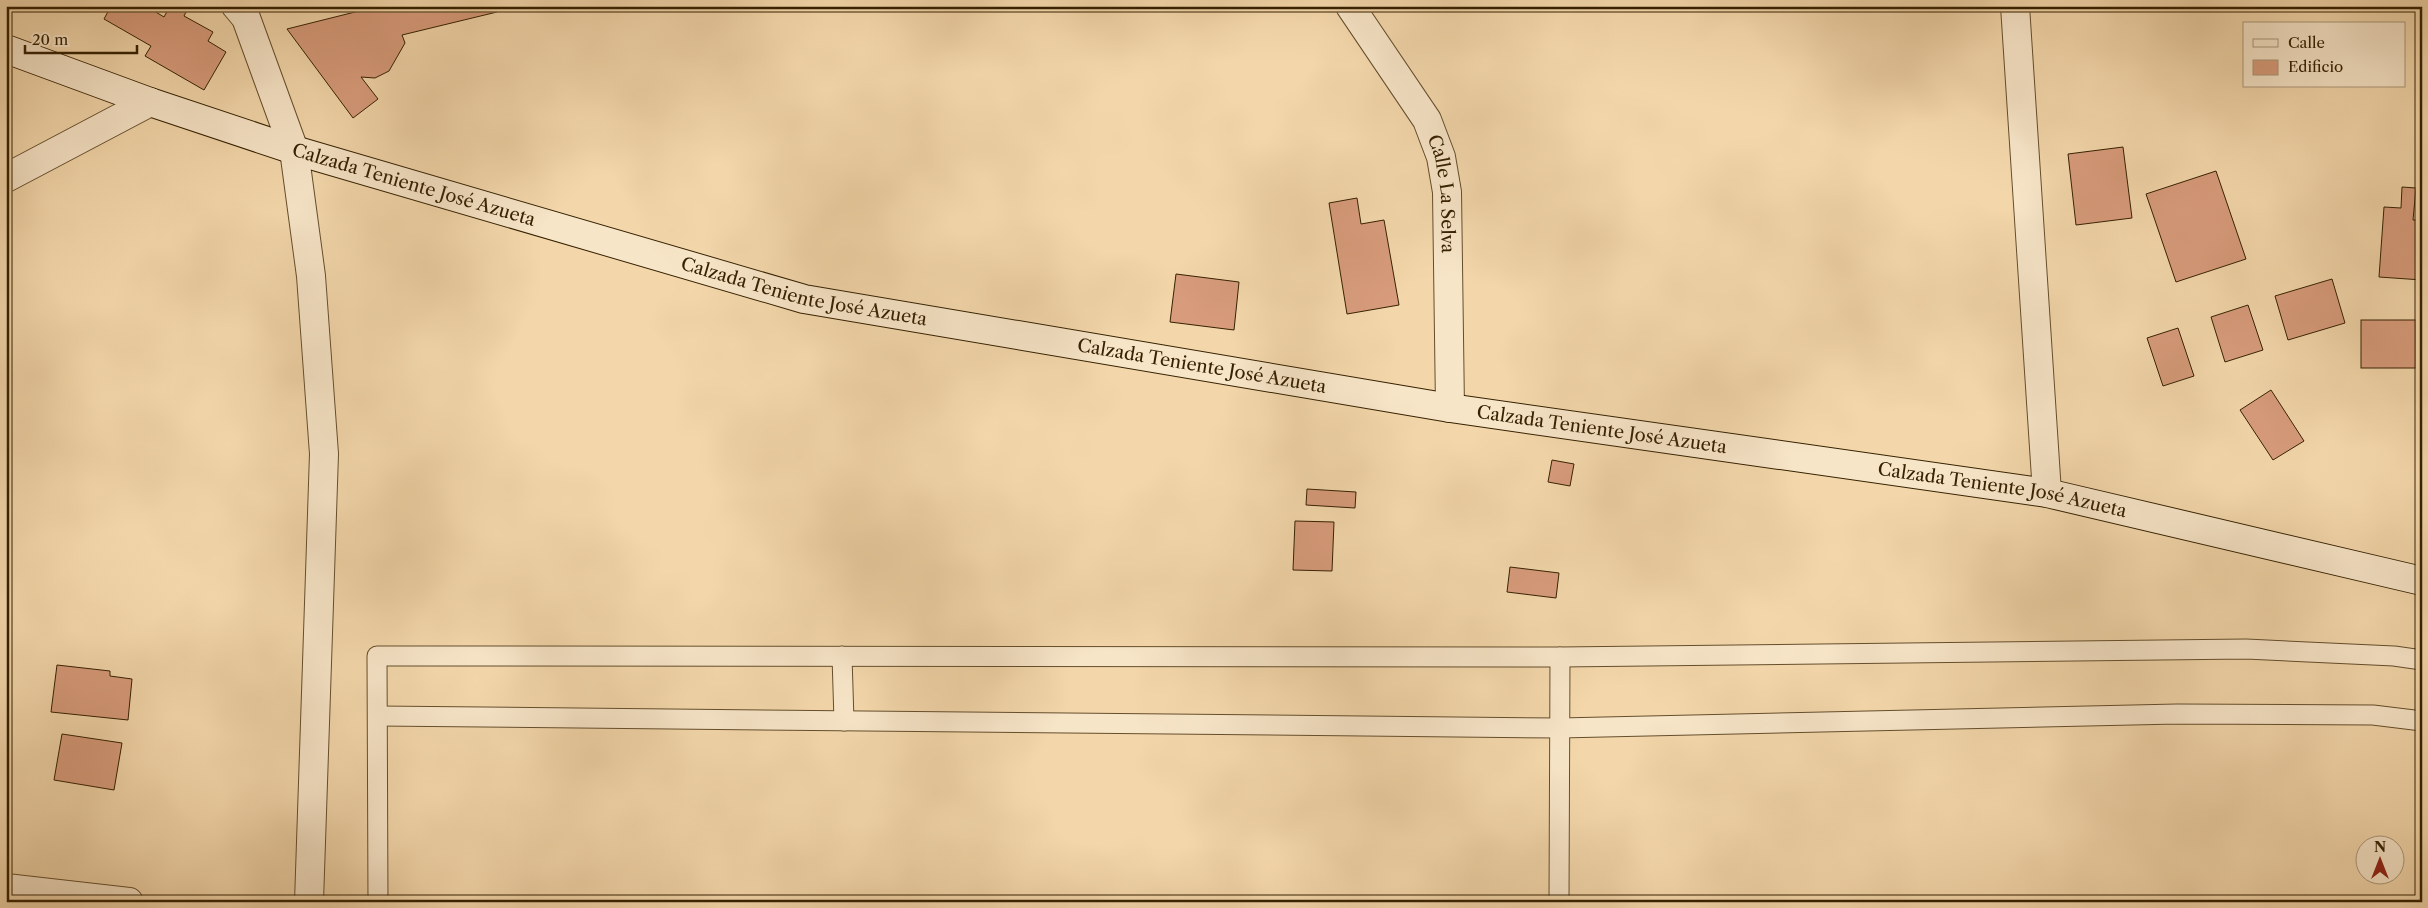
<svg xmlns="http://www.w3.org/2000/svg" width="2428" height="908" font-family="'Libre Caslon Text',serif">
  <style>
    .building { fill: #d89c7c; stroke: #362101 }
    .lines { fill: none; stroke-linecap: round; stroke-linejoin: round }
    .service-casing { stroke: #654e2c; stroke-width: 21 }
    .minor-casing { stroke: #654e2c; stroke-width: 30 }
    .secondary-casing { stroke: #362101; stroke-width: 30 }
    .service { stroke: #f7e5c8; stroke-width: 19 }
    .minor { stroke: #f7e5c8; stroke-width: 28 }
    .secondary { stroke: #f7e5c8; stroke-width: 28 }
    .labels { text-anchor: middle; stroke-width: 4; stroke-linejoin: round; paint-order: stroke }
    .street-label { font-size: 18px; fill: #362101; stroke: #f7e5c8 }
  </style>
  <rect width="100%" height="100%" fill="#f3d7ab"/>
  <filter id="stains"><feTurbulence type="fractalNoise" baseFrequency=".004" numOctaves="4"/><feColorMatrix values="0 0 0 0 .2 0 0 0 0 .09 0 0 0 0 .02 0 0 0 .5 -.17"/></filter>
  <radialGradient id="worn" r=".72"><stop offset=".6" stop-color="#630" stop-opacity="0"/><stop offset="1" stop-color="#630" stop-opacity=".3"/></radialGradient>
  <g class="building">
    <path d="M 111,6 L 146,6 L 164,17 L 170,6 L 189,6 L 184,16 L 213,32 L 208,41 L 226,52 L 204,90 L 145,56 L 151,46 L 104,19 Z"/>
    <path d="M 379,6 L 495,6 L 497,12 L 402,35 L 405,43 L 389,71 L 375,78 L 361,77 L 378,99 L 353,118 L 287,29 Z"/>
    <path d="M 2123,147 L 2132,218 L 2076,225 L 2068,154 Z"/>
    <path d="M 2216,171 L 2246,259 L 2176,282 L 2146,194 Z"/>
    <path d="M 2402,187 L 2416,188 L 2413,220 L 2422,220 L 2422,280 L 2379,277 L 2384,207 L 2401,208 Z"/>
    <path d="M 1357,198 L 1361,224 L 1384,220 L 1399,305 L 1347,314 L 1329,203 Z"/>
    <path d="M 1176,274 L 1239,282 L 1234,330 L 1170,322 Z"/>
    <path d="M 2332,279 L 2345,323 L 2288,340 L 2275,296 Z"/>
    <path d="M 2248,305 L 2263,350 L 2225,362 L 2211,317 Z"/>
    <rect x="2361" y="320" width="55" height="48"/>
    <path d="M 2178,328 L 2194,376 L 2163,386 L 2147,338 Z"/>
    <path d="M 2271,390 L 2304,441 L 2273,460 L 2240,410 Z"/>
    <path d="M 1552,460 L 1574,464 L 1570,486 L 1548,482 Z"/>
    <path d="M 1307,489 L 1356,492 L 1355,508 L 1306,505 Z"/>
    <path d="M 1295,521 L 1334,522 L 1332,571 L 1293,570 Z"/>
    <path d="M 1510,567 L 1559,573 L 1556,598 L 1507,592 Z"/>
    <path d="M 57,665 L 110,671 L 110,676 L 132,679 L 128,720 L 51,712 Z"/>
    <path d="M 62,734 L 122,743 L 114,790 L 54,780 Z"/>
  </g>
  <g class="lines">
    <defs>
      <g id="service">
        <path d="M 842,656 L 844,721"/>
        <path d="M 378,716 L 1560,728 L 2177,714 L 2373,715 L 2422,721"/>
        <path d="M 378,902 L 377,656 L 1560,657 L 2246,649 L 2394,656 L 2422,660"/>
        <path d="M 1559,902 L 1560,657"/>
      </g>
      <g id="minor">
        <path d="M 236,6 L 246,18 L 294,150 L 311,276 L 324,454 L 309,902"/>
        <path id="s1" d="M 1350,6 L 1427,120 L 1441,157 L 1447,192 L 1450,408"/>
        <path d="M 2015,6 L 2047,493"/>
        <path d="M 6,178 L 150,102"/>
        <path d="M 6,888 L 129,902"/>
      </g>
      <g id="secondary">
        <path id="s2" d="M 6,49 L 150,102 L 294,150 L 804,299 L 1450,408 L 2047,493 L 2422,581"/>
      </g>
    </defs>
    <use href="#service" class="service-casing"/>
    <use href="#minor" class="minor-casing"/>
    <use href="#secondary" class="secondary-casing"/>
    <use href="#service" class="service"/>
    <use href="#minor" class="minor"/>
    <use href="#secondary" class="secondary"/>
  </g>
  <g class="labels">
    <g class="street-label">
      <text dy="6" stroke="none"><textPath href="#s2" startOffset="430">Calzada Teniente José Azueta</textPath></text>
      <text dy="6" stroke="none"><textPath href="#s1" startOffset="214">Calle La Selva</textPath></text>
      <text dy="6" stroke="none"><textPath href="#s2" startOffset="835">Calzada Teniente José Azueta</textPath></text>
      <text dy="6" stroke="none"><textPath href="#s2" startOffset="1240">Calzada Teniente José Azueta</textPath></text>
      <text dy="6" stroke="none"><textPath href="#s2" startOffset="1645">Calzada Teniente José Azueta</textPath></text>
      <text dy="6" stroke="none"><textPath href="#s2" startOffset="2050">Calzada Teniente José Azueta</textPath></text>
    </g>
  </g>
  <rect width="2428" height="908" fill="none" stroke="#f3d7ab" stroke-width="25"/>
  <rect x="8" y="8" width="2413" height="893" fill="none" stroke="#362101" stroke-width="2.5"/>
  <rect x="12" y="12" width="2403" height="883" fill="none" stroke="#362101"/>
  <rect x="2243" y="22" width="162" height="65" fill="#f7e5c8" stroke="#aa9778"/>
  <rect x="2253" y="39" width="25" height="8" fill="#f7e5c8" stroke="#aa9778"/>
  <text x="2288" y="48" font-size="15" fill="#362101">Calle</text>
  <rect x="2253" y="60" width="25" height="15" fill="#d89c7c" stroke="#aa9778"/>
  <text x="2288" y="72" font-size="15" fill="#362101">Edificio</text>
  <g transform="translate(2380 860)"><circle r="24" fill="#f7e5c8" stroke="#aa9778"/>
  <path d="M0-4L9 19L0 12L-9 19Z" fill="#8f2418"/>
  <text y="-8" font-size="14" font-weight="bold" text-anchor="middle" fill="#362101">N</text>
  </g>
  <path d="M25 45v8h112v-8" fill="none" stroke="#362101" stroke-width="2.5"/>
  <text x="32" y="45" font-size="15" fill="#362101" stroke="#f7e5c8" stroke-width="4" paint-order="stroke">20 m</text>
  <rect width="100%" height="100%" filter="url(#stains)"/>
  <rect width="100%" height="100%" fill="url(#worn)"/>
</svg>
